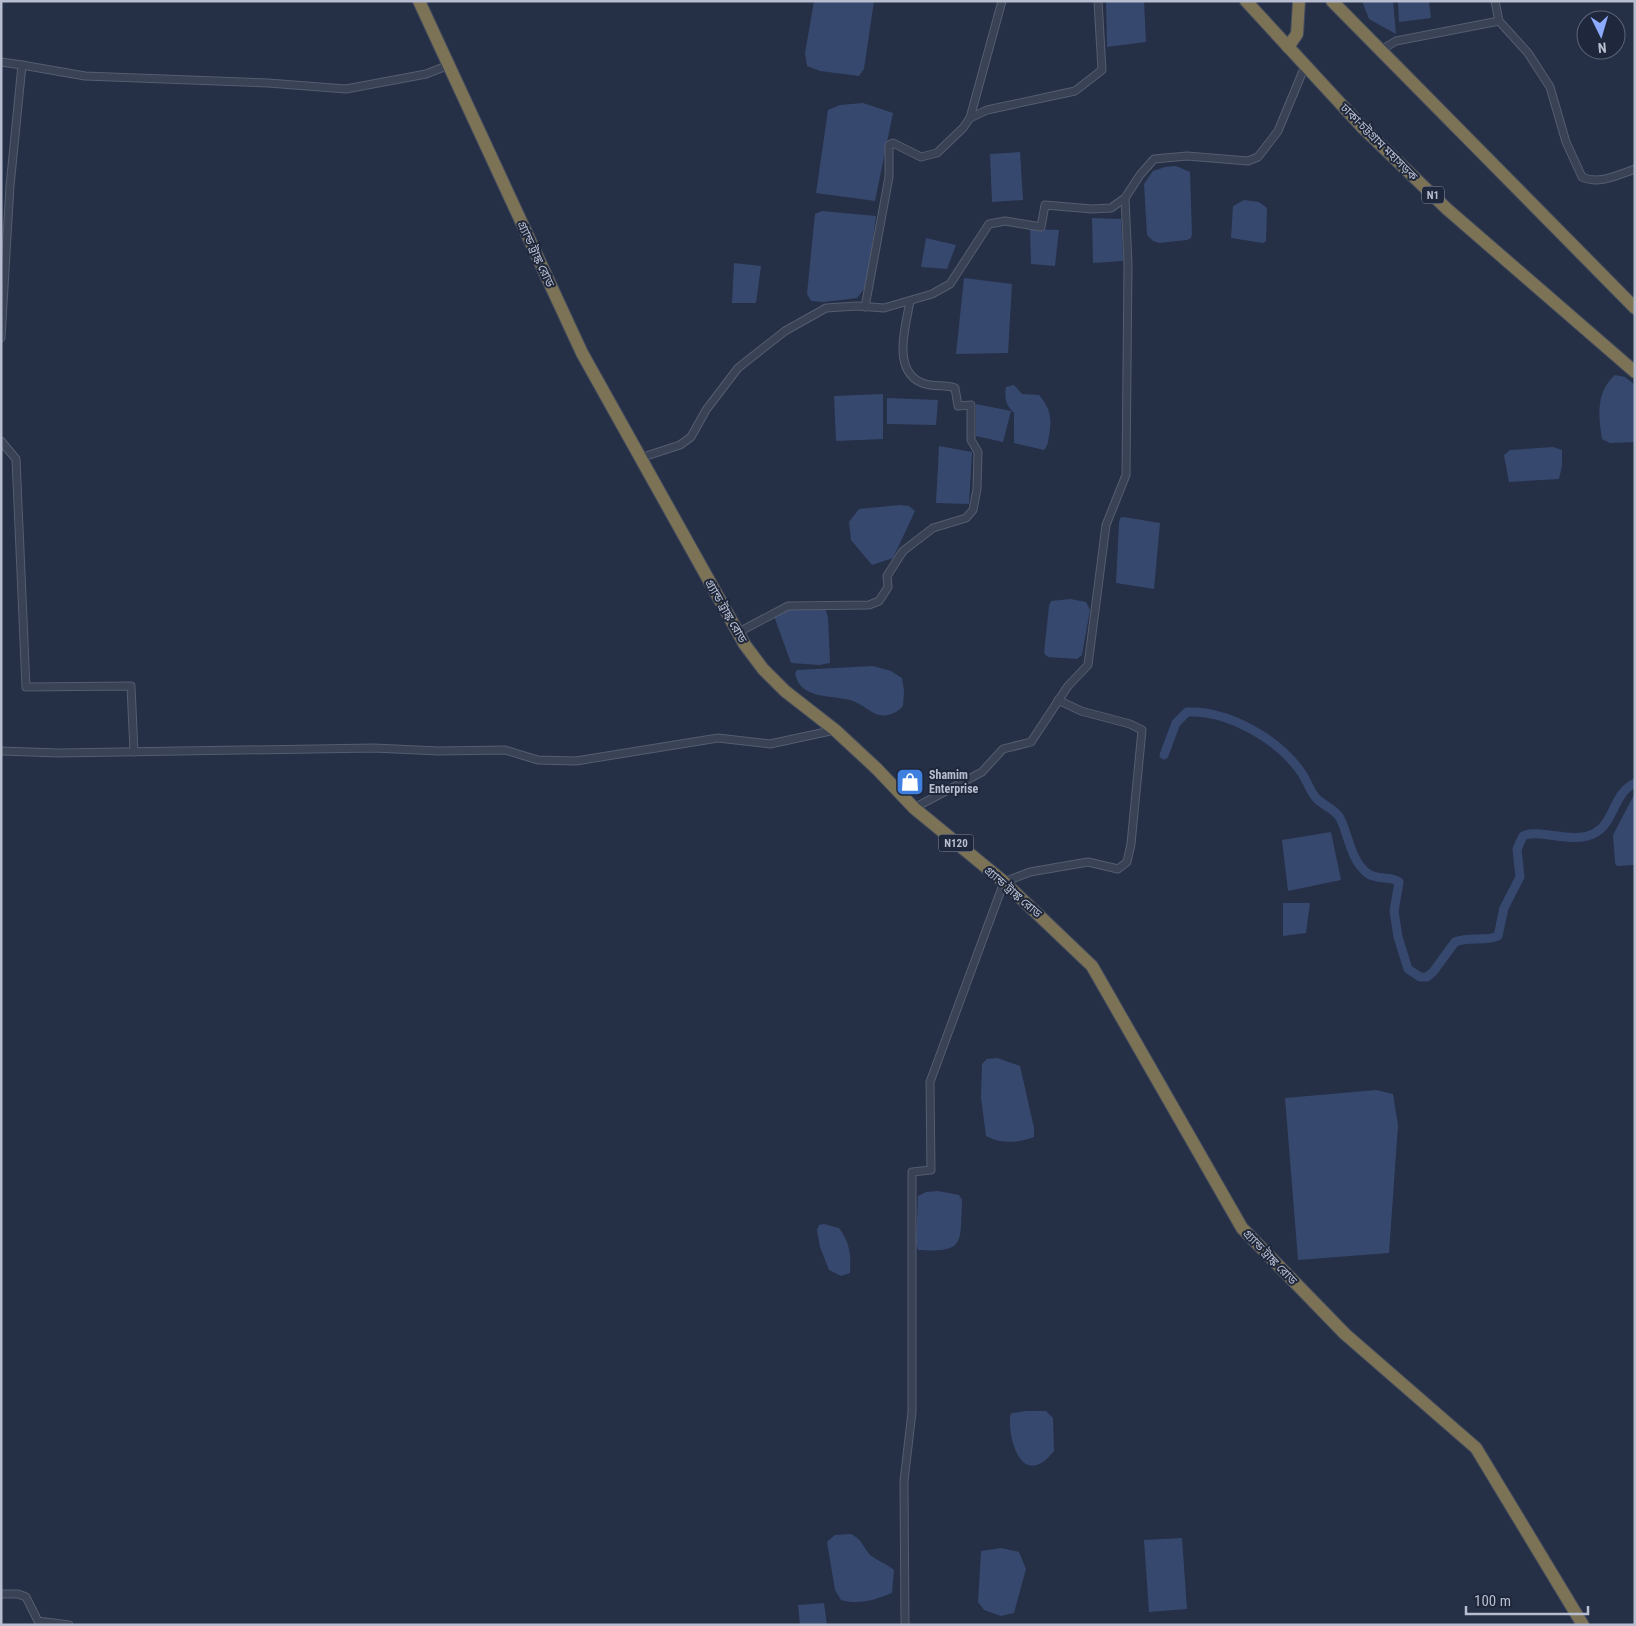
<svg xmlns="http://www.w3.org/2000/svg" width="1636" height="1626" font-family="'Roboto Condensed','Noto Sans Bengali',sans-serif">
  <style>
    .water { fill: #37486e }
    .lines { fill: none; stroke-linecap: round; stroke-linejoin: round }
    .canal { stroke: #37486e; stroke-width: 9 }
    .street-casing { stroke: #555d70; stroke-width: 9 }
    .highway-casing { stroke: #414a5d; stroke-width: 14 }
    .street { stroke: #3a4255; stroke-width: 7 }
    .highway { stroke: #7c7256; stroke-width: 12 }
    .labels { text-anchor: middle; stroke-width: 4; stroke-linejoin: round; paint-order: stroke }
    .shield { fill: #1e273b; stroke: #8a91a3; stroke-width: 1 }
    .shield-label { font-size: 11px; font-weight: bold; fill: #b8becf }
    .street-label { font-size: 12px; fill: #b8becf; stroke: #1e273b }
    .poi-label { font-size: 12px; font-weight: bold; fill: #b8becf; stroke: #1e273b; text-anchor: start }
  </style>
  <rect width="100%" height="100%" fill="#252f46"/>
  <g class="water">
    <path d="M 814,1 L 874,1 L 864,69 L 859,76 L 820,71 L 807,66 L 805,53 Z"/>
    <path d="M 1106,1 L 1144,1 L 1146,42 L 1107,47 Z"/>
    <path d="M 1362,1 L 1393,1 L 1396,34 L 1369,19 Z"/>
    <path d="M 1398,1 L 1429,1 L 1431,18 L 1399,22 Z"/>
    <path d="M 863,103 L 893,113 L 875,201 L 816,193 L 828,110 L 840,105 Z"/>
    <path d="M 1020,152 L 1023,200 L 992,202 L 990,154 Z"/>
    <path d="M 1176,166 L 1190,172 L 1192,234 L 1191,238 L 1187,240 L 1159,243 L 1153,241 L 1147,235 L 1144,184 L 1153,171 L 1165,167 Z"/>
    <path d="M 1244,200 L 1259,202 L 1267,208 L 1266,241 L 1263,243 L 1231,238 L 1233,206 Z"/>
    <path d="M 822,211 L 876,216 L 867,285 L 857,298 L 824,302 L 811,301 L 807,294 L 815,214 Z"/>
    <path d="M 1092,218 L 1121,219 L 1123,261 L 1093,263 Z"/>
    <path d="M 1030,229 L 1059,230 L 1055,266 L 1031,264 Z"/>
    <path d="M 926,238 L 956,245 L 947,269 L 921,267 Z"/>
    <path d="M 734,263 L 761,266 L 756,303 L 732,303 Z"/>
    <path d="M 964,278 L 1012,284 L 1008,353 L 956,354 Z"/>
    <path d="M 1615,375 L 1625,377 L 1635,385 L 1635,442 L 1610,443 L 1602,439 C 1598,415 1596,392 1615,375 Z"/>
    <path d="M 1014,385 L 1022,394 L 1039,395 C 1051,409 1052,419 1049,436 C 1048,441 1048,446 1044,450 L 1014,443 L 1014,413 C 1006,405 1004,399 1006,387 Z"/>
    <path d="M 883,394 L 883,439 L 836,441 L 834,396 Z"/>
    <path d="M 887,398 L 938,400 L 936,425 L 887,424 Z"/>
    <path d="M 976,404 L 1011,411 L 1003,442 L 976,436 Z"/>
    <path d="M 939,446 L 972,452 L 969,504 L 936,503 Z"/>
    <path d="M 1553,447 L 1562,450 L 1562,466 L 1559,479 L 1509,482 L 1504,455 L 1510,450 Z"/>
    <path d="M 900,505 L 909,506 L 915,511 L 893,558 L 872,565 L 851,540 L 849,522 L 859,509 Z"/>
    <path d="M 1124,517 L 1160,523 L 1154,589 L 1116,583 L 1119,523 L 1120,518 Z"/>
    <path d="M 1070,599 L 1086,602 L 1090,610 L 1082,655 L 1077,659 L 1048,657 L 1044,653 L 1049,606 L 1051,601 Z"/>
    <path d="M 825,608 L 828,617 L 830,663 L 819,665 L 791,663 L 774,616 L 788,609 Z"/>
    <path d="M 873,666 L 891,671 L 902,678 L 904,690 L 903,706 C 899,712 887,717 879,715 C 871,713 862,704 853,701 C 833,694 800,701 795,673 L 797,670 Z"/>
    <path d="M 1635,793 L 1635,865 L 1617,866 L 1615,863 L 1613,835 Z"/>
    <path d="M 1331,832 L 1341,880 L 1288,891 L 1282,840 Z"/>
    <path d="M 1283,903 L 1310,903 L 1306,933 L 1283,936 Z"/>
    <path d="M 997,1058 L 1020,1066 L 1034,1128 L 1034,1137 C 1019,1143 1000,1144 986,1136 L 981,1098 L 982,1064 L 987,1059 Z"/>
    <path d="M 1376,1090 L 1393,1094 L 1398,1125 L 1389,1253 L 1298,1260 L 1285,1098 Z"/>
    <path d="M 938,1191 L 959,1195 L 962,1200 C 960,1243 966,1253 918,1250 L 916,1243 L 918,1196 L 926,1192 Z"/>
    <path d="M 824,1224 L 839,1228 C 850,1243 851,1254 850,1273 L 841,1276 L 829,1270 L 820,1247 L 817,1230 L 819,1225 Z"/>
    <path d="M 1026,1411 L 1046,1411 L 1053,1418 L 1054,1451 C 1024,1489 1008,1444 1010,1416 L 1012,1413 Z"/>
    <path d="M 851,1534 C 864,1540 863,1550 873,1557 C 880,1562 887,1564 894,1570 L 892,1593 C 875,1600 859,1605 841,1600 L 835,1590 L 827,1542 L 835,1535 Z"/>
    <path d="M 1182,1538 L 1187,1609 L 1149,1612 L 1144,1540 Z"/>
    <path d="M 1001,1548 L 1019,1552 L 1026,1569 L 1014,1613 L 1001,1616 L 984,1610 L 978,1602 L 981,1551 Z"/>
    <path d="M 824,1603 L 827,1625 L 800,1625 L 798,1605 Z"/>
  </g>
  <g class="lines">
    <path class="canal" d="M 1164,755 L 1176,723 L 1187,712 C 1228,710 1278,739 1301,772 C 1307,780 1310,792 1317,799 C 1324,806 1335,809 1340,818 C 1349,836 1350,859 1367,873 C 1377,881 1391,875 1399,882 L 1394,911 L 1398,937 L 1408,969 L 1420,977 L 1427,977 L 1433,972 L 1455,942 C 1469,936 1486,942 1498,936 L 1504,908 L 1520,877 L 1517,849 L 1523,836 C 1539,828 1573,845 1595,833 C 1615,822 1613,793 1635,783"/>
    <defs>
      <g id="street">
        <path d="M 1495,1 L 1499,21 L 1528,53 L 1550,87 L 1566,142 L 1582,177 C 1599,185 1618,175 1635,169"/>
        <path d="M 1381,50 L 1396,41 L 1499,21"/>
        <path d="M 1,62 L 22,65 L 10,186 L 1,338"/>
        <path d="M 22,65 L 85,76 L 268,83 L 346,89 L 426,74 L 449,65"/>
        <path d="M 970,118 L 1002,1"/>
        <path d="M 865,307 L 889,177 L 889,145 L 893,143 L 921,157 L 937,153 L 963,128 L 970,118 L 987,110 L 1075,91 L 1102,70 L 1098,1"/>
        <path d="M 1,441 L 16,459 L 26,687 L 131,686 L 134,752"/>
        <path d="M 640,458 L 680,445 L 691,437 L 706,410 L 738,368 L 785,331 L 826,308 L 857,306 L 884,308 L 932,294 L 950,284 L 989,224 L 1005,221 L 1041,227 L 1045,205 L 1092,209 L 1111,208 L 1125,198 L 1140,175 L 1154,159 L 1187,156 L 1248,161 L 1258,157 L 1278,131 L 1305,66"/>
        <path d="M 737,633 L 788,606 L 869,605 L 879,601 L 888,587 L 887,576 L 903,551 L 933,528 L 966,518 L 973,510 L 977,489 L 978,452 L 971,440 L 971,405 L 958,406 L 955,388 C 945,384 931,388 920,382 C 892,368 906,325 910,301"/>
        <path d="M 1,751 L 59,753 L 374,748 L 439,751 L 505,750 L 538,760 L 576,761 L 718,738 L 770,744 L 835,730"/>
        <path d="M 914,808 L 982,772 L 1003,749 L 1031,742 L 1068,686 L 1088,665 L 1106,525 L 1126,475 L 1128,264 L 1125,198"/>
        <path d="M 1,1594 L 18,1594 L 26,1597 L 38,1621 L 69,1625"/>
        <path d="M 905,1625 L 904,1481 L 912,1412 L 912,1172 L 931,1170 L 930,1082 L 1004,882 L 1030,872 L 1088,862 L 1118,869 L 1127,862 L 1131,844 L 1142,730 L 1130,724 L 1081,711 L 1058,700"/>
      </g>
      <g id="highway">
        <path d="M 419,1 L 582,353 L 745,645 L 763,669 L 785,691 L 835,730 L 877,769 L 914,808 L 1004,882 L 1092,966 L 1242,1228 L 1345,1334 L 1476,1448 L 1583,1625"/>
        <path d="M 1246,1 L 1363,128 L 1447,209 L 1635,372"/>
        <path d="M 1332,1 L 1635,308"/>
        <path d="M 1288,47 L 1297,34 L 1299,1"/>
      </g>
    </defs>
    <use href="#street" class="street-casing"/>
    <use href="#highway" class="highway-casing"/>
    <use href="#street" class="street"/>
    <use href="#highway" class="highway"/>
  </g>
  <defs>
    <symbol id="shop-square" viewBox="-11 -11 22 22"><rect x="-9" y="-9" width="18" height="18" rx="4" fill="#3f7fe0" stroke="#1e273b"/><path d="M-5-2.5h2.3a2.7 3.5 0 0 1 5.4 0H5L5.5 6h-11ZM-1.5-2.5h3a1.5 2.3 0 0 0-3 0Z" fill="#fff"/></symbol>
  </defs>
  <g fill-rule="evenodd">
    <use href="#shop-square" x="894" y="766" width="32" height="32"/>
  </g>
  <g class="labels">
    <g class="shield">
      <rect x="1422" y="186.5" width="22" height="17" rx="4"/>
      <rect x="938.5" y="834.5" width="35" height="17" rx="4"/>
    </g>
    <g class="shield-label">
      <text x="1433" y="199">N1</text>
      <text x="956" y="847">N120</text>
    </g>
    <g class="street-label">
      <text transform="translate(1379 142) rotate(45)" y="4">ঢাকা-চট্টগ্রাম মহাসড়ক</text>
      <text transform="translate(536 254) rotate(65)" y="4">গ্র্যান্ড ট্রাঙ্ক রোড</text>
      <text transform="translate(726 611) rotate(60)" y="4">গ্র্যান্ড ট্রাঙ্ক রোড</text>
      <text transform="translate(1013 892) rotate(41)" y="4">গ্র্যান্ড ট্রাঙ্ক রোড</text>
      <text transform="translate(1270 1257) rotate(46)" y="4">গ্র্যান্ড ট্রাঙ্ক রোড</text>
    </g>
    <g class="poi-label">
      <text x="929" y="779">Shamim<tspan x="929" dy="14">Enterprise</tspan></text>
    </g>
  </g>
  <rect width="1636" height="1626" fill="none" stroke="#b8becf" stroke-width="5"/>
  <g transform="translate(1601 35) rotate(175)"><circle r="24" fill="#1e273b" stroke="#5c6376"/>
  <path d="M0-4L9 19L0 12L-9 19Z" fill="#8cabff"/>
  <text y="-8" font-size="14" font-weight="bold" text-anchor="middle" fill="#b8becf">N</text>
  </g>
  <path d="M1466 1606v8h122v-8" fill="none" stroke="#b8becf" stroke-width="2.5"/>
  <text x="1474" y="1606" font-size="15" fill="#b8becf" stroke="#1e273b" stroke-width="4" paint-order="stroke">100 m</text>
</svg>
